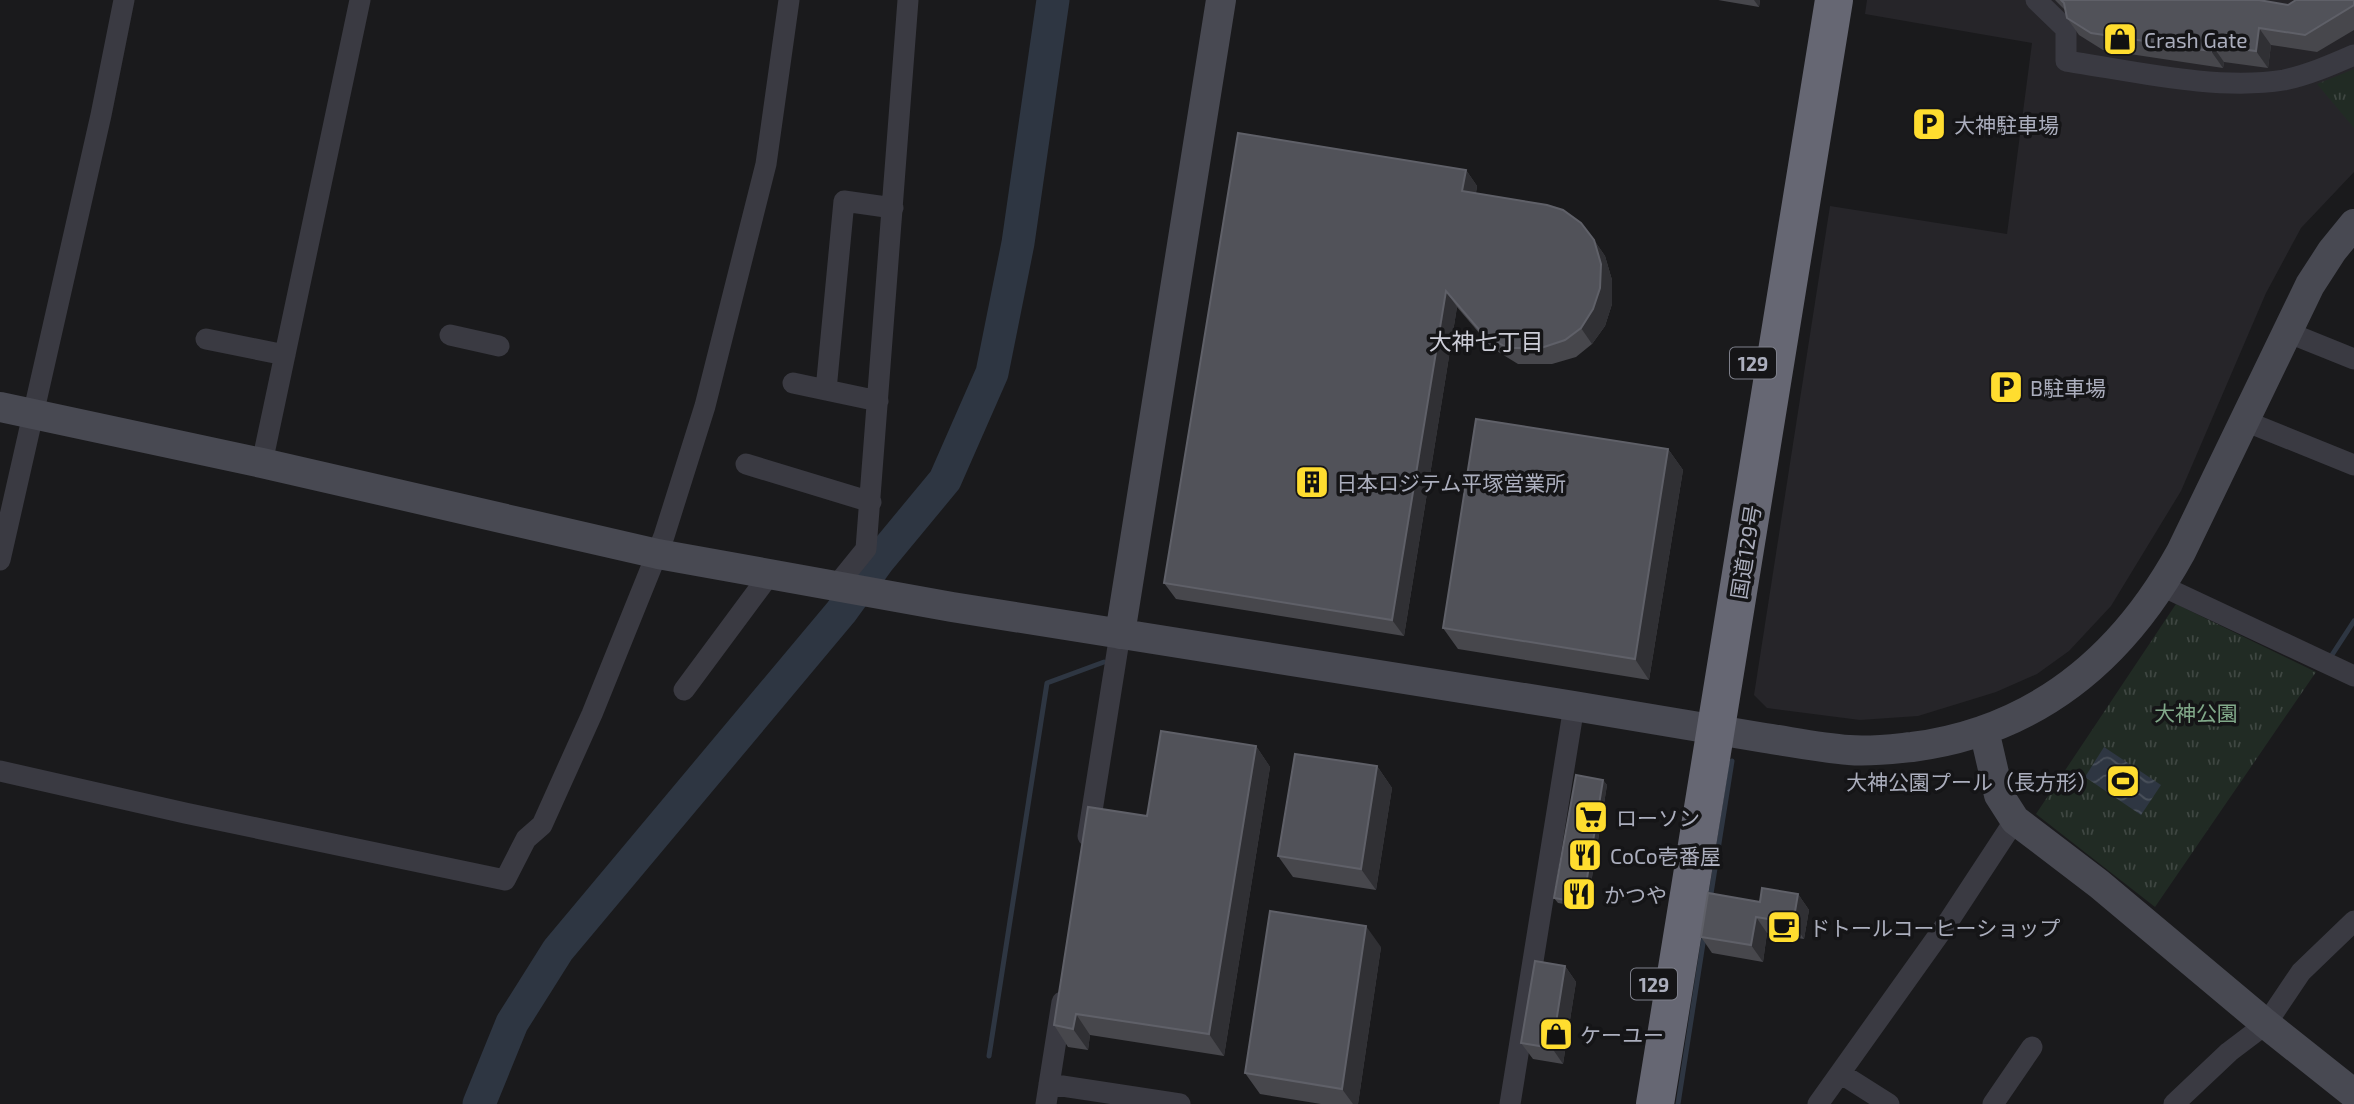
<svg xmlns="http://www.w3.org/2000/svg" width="2354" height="1104" font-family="'Exo 2','Noto Sans JP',sans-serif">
<defs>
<pattern id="park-tufts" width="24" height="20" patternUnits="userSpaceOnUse" patternTransform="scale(1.75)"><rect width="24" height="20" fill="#212b24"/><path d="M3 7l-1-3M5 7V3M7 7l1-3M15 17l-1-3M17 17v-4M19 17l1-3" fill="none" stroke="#3f4742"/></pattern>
<pattern id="water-waves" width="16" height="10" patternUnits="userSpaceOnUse" patternTransform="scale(1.75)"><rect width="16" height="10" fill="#2e3642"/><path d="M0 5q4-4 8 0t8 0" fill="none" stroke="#4a515b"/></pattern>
</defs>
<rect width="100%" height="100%" fill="#1a1a1c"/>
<path fill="#262529" d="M1867 0H2354V172L2301 228 2266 293 2181 491 2111 606 2069 651 2037 674 1996 692 1918 716 1860 720 1767 708 1754 695 1830 206 2007 234 2032 43 1865 14Z"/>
<path fill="url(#park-tufts)" d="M2354 69V128L2317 84Z
M2176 604 2316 672 2155 907 2036 814Z"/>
<path fill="url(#water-waves)" d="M2104 747 2161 785 2141 815 2085 777Z"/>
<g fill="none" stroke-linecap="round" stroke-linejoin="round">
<path stroke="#2e3642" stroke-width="5" d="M2330 658 2354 621
M1710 900 1732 761
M989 1056 1047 683 1104 662
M1678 1104 1704 937"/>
<path stroke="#2e3642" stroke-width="33" d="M479 1104 512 1023 558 950 841 612 878 561 945 480 992 373 1018 243 1053 0"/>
<path stroke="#3a3a42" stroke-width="21" d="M2036 0 2066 29V61C2133 71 2217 91 2284 80 2308 75 2331 65 2354 55
M2287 332 2354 359
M450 335 499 346
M206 339 285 355
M793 383 878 401
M826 390 844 201 893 208
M2245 421 2354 465
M262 463 360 0
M746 464 871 502
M0 560 101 115 124 0
M836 586 866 549 908 0
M2162 586 2354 676
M684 690 770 574
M0 771 185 813 505 880 526 839 542 825 592 714 664 536 705 406 766 164 789 0
M1088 836 1120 634
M1840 1073 1889 1104
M1049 1084 1180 1104
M1046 1104 1062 1002
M1510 1104 1574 706
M1818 1104 1950 919 2015 820
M1993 1104 2032 1047
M2174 1104 2229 1052 2266 1024 2301 972 2354 921"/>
<path stroke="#484952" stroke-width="30" d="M0 407 262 463 658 554 952 607 1574 706 1765 738C1792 742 1821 748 1849 750 1870 752 1892 749 1912 747 2036 731 2122 659 2181 552L2310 285 2332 251 2354 224
M1120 634 1221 0
M1984 730 1999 795 2015 820 2099 884 2266 1024 2354 1094"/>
<path stroke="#666773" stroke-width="38" d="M1655 1104 1834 0"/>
</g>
<path fill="#47474c" d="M1718 0H1760L1759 7Z
M2055 0H2259L2288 5 2354 0V30L2317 52 2271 45 2268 68 2224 62 2223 68 2103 50 2079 35 2067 18 2065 10Z
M1466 170 1477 186 1476 193 1594 240 1605 256 1612 280V304L1605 326 1592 344 1576 357 1552 364H1518L1492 348 1457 307 1404 636 1176 599 1164 583Z
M1668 449 1683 470 1649 680 1458 649 1443 628Z
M1256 746 1270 767 1224 1056 1090 1035 1088 1050 1068 1047 1054 1025 1147 816Z
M1377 766 1392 788 1376 890 1293 877 1278 856Z
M1603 780 1607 785 1587 908 1558 903 1554 898Z
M1798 894 1809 910 1804 939 1767 933 1763 962 1712 953 1701 937 1760 902Z
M1381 947 1358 1104H1321L1260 1094 1245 1073Z
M1565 966 1576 982 1563 1064 1533 1059 1521 1043Z"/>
<path fill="#303034" d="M1754 0H1760L1759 7Z
M2259 28 2271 45 2268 68 2256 51Z
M2212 45 2224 62 2223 68 2211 51Z
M1466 170 1477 186 1473 207 1462 191Z
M1594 240 1605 256 1612 280V304L1605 326 1592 344 1581 328Z
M1446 291 1457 307 1404 636 1392 620Z
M1668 449 1683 470 1649 680 1635 659Z
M1256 746 1270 767 1224 1056 1209 1034Z
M1377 766 1392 788 1376 890 1361 869Z
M1603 780 1607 785 1587 908 1583 903Z
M1798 894 1809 910 1804 939 1793 923Z
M1756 917 1767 933 1763 962 1751 945Z
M1366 926 1381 947 1358 1104H1353L1342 1089Z
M1565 966 1576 982 1563 1064 1552 1048Z
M1076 1014 1090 1035 1088 1050 1073 1029Z"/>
<path fill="#515259" stroke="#5f6068" stroke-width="2" d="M2061 0H2259L2288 5 2296 0H2354V5L2305 35 2259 28 2256 51 2212 45 2211 51 2091 33 2067 18 2064 3Z
M1238 133 1466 170 1462 191 1547 205 1563 210 1581 223 1594 240 1601 264 1600 288 1593 309 1581 328 1565 340 1541 348H1507L1481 332 1446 291 1392 620 1164 583Z
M1476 419 1668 449 1635 659 1443 628Z
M1161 731 1256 746 1209 1034 1076 1014 1073 1029 1054 1025 1088 807 1147 816Z
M1295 754 1377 766 1361 869 1278 856Z
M1576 775 1603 780 1583 903 1554 898Z
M1762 888 1798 894 1793 923 1756 917 1751 945 1701 937 1708 893 1760 902Z
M1270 911 1366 926 1342 1089 1245 1073Z
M1535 961 1565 966 1552 1048 1521 1043Z"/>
<defs>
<g id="shop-square" transform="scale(1.75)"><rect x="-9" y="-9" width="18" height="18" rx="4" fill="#ffdd2f" stroke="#151517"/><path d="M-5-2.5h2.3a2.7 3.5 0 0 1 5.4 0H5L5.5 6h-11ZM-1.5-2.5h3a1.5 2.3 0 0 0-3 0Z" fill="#111"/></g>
<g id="parking-square" transform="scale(1.75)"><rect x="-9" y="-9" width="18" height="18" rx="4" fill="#ffdd2f" stroke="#151517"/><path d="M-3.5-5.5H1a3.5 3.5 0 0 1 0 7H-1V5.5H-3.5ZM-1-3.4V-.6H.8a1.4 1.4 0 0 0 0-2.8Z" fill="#111"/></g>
<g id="building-square" transform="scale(1.75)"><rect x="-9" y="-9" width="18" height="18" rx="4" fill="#ffdd2f" stroke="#151517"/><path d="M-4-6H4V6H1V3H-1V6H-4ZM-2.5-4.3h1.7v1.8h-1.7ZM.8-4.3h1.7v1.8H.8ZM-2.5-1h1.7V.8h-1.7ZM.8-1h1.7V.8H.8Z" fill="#111"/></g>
<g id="stadium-square" transform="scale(1.75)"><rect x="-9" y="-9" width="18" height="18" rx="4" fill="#ffdd2f" stroke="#151517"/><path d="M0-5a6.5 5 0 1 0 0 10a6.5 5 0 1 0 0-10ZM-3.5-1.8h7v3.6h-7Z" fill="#111"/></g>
<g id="supermarket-square" transform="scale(1.75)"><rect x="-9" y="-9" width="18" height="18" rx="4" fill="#ffdd2f" stroke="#151517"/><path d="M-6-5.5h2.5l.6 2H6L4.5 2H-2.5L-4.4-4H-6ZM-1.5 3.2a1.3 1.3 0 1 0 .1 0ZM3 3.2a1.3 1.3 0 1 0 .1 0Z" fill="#111"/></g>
<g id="restaurant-square" transform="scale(1.75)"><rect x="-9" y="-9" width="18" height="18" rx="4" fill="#ffdd2f" stroke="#151517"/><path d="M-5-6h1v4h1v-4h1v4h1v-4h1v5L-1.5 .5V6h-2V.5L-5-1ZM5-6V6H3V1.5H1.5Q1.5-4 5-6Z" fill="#111"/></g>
<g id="cafe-square" transform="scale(1.75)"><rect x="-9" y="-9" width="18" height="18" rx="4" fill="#ffdd2f" stroke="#151517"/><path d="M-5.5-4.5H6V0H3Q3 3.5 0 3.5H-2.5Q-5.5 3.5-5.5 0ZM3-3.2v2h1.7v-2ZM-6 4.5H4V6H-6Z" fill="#111"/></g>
</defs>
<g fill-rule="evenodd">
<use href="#shop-square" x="2120" y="39"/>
<use href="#parking-square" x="1929" y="124"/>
<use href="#parking-square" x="2006" y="387"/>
<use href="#building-square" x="1312" y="482"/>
<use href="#stadium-square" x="2123" y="781"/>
<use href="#supermarket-square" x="1591" y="817"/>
<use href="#restaurant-square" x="1585" y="855"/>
<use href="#restaurant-square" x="1579" y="894"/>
<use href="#cafe-square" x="1784" y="927"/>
<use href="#shop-square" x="1556" y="1034"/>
</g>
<g text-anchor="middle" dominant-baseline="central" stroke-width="7" stroke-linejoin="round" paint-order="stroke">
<g fill="#151517" stroke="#7e808b" stroke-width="2">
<rect x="1730" y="347.5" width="46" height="31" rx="5"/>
<rect x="1631" y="968.5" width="46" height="31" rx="5"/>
</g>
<g font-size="19" font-weight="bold" fill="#abaebd">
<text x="1753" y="363">129</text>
<text x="1654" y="984">129</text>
</g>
<g font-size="21" fill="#abaebd" stroke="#151517" text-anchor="start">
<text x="2144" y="39">Crash Gate</text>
<text x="1954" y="124">大神駐車場</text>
<text x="2030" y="387">B駐車場</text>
<text x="1336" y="482">日本ロジテム平塚営業所</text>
<text x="2098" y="781" text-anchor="end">大神公園プール（長方形）</text>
<text x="1616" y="817">ローソン</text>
<text x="1610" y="855">CoCo壱番屋</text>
<text x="1604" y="894">かつや</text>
<text x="1809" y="927">ドトールコーヒーショップ</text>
<text x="1580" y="1034">ケーユー</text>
</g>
<g font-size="21" fill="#abaebd" stroke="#151517">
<text transform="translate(1745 552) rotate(-81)">国道129号</text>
</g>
<g font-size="21" fill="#81a98a" stroke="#151517">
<text x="2196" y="712">大神公園</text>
</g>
<g font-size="23" fill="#cdced8" stroke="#151517">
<text x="1486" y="341">大神七丁目</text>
</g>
</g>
</svg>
